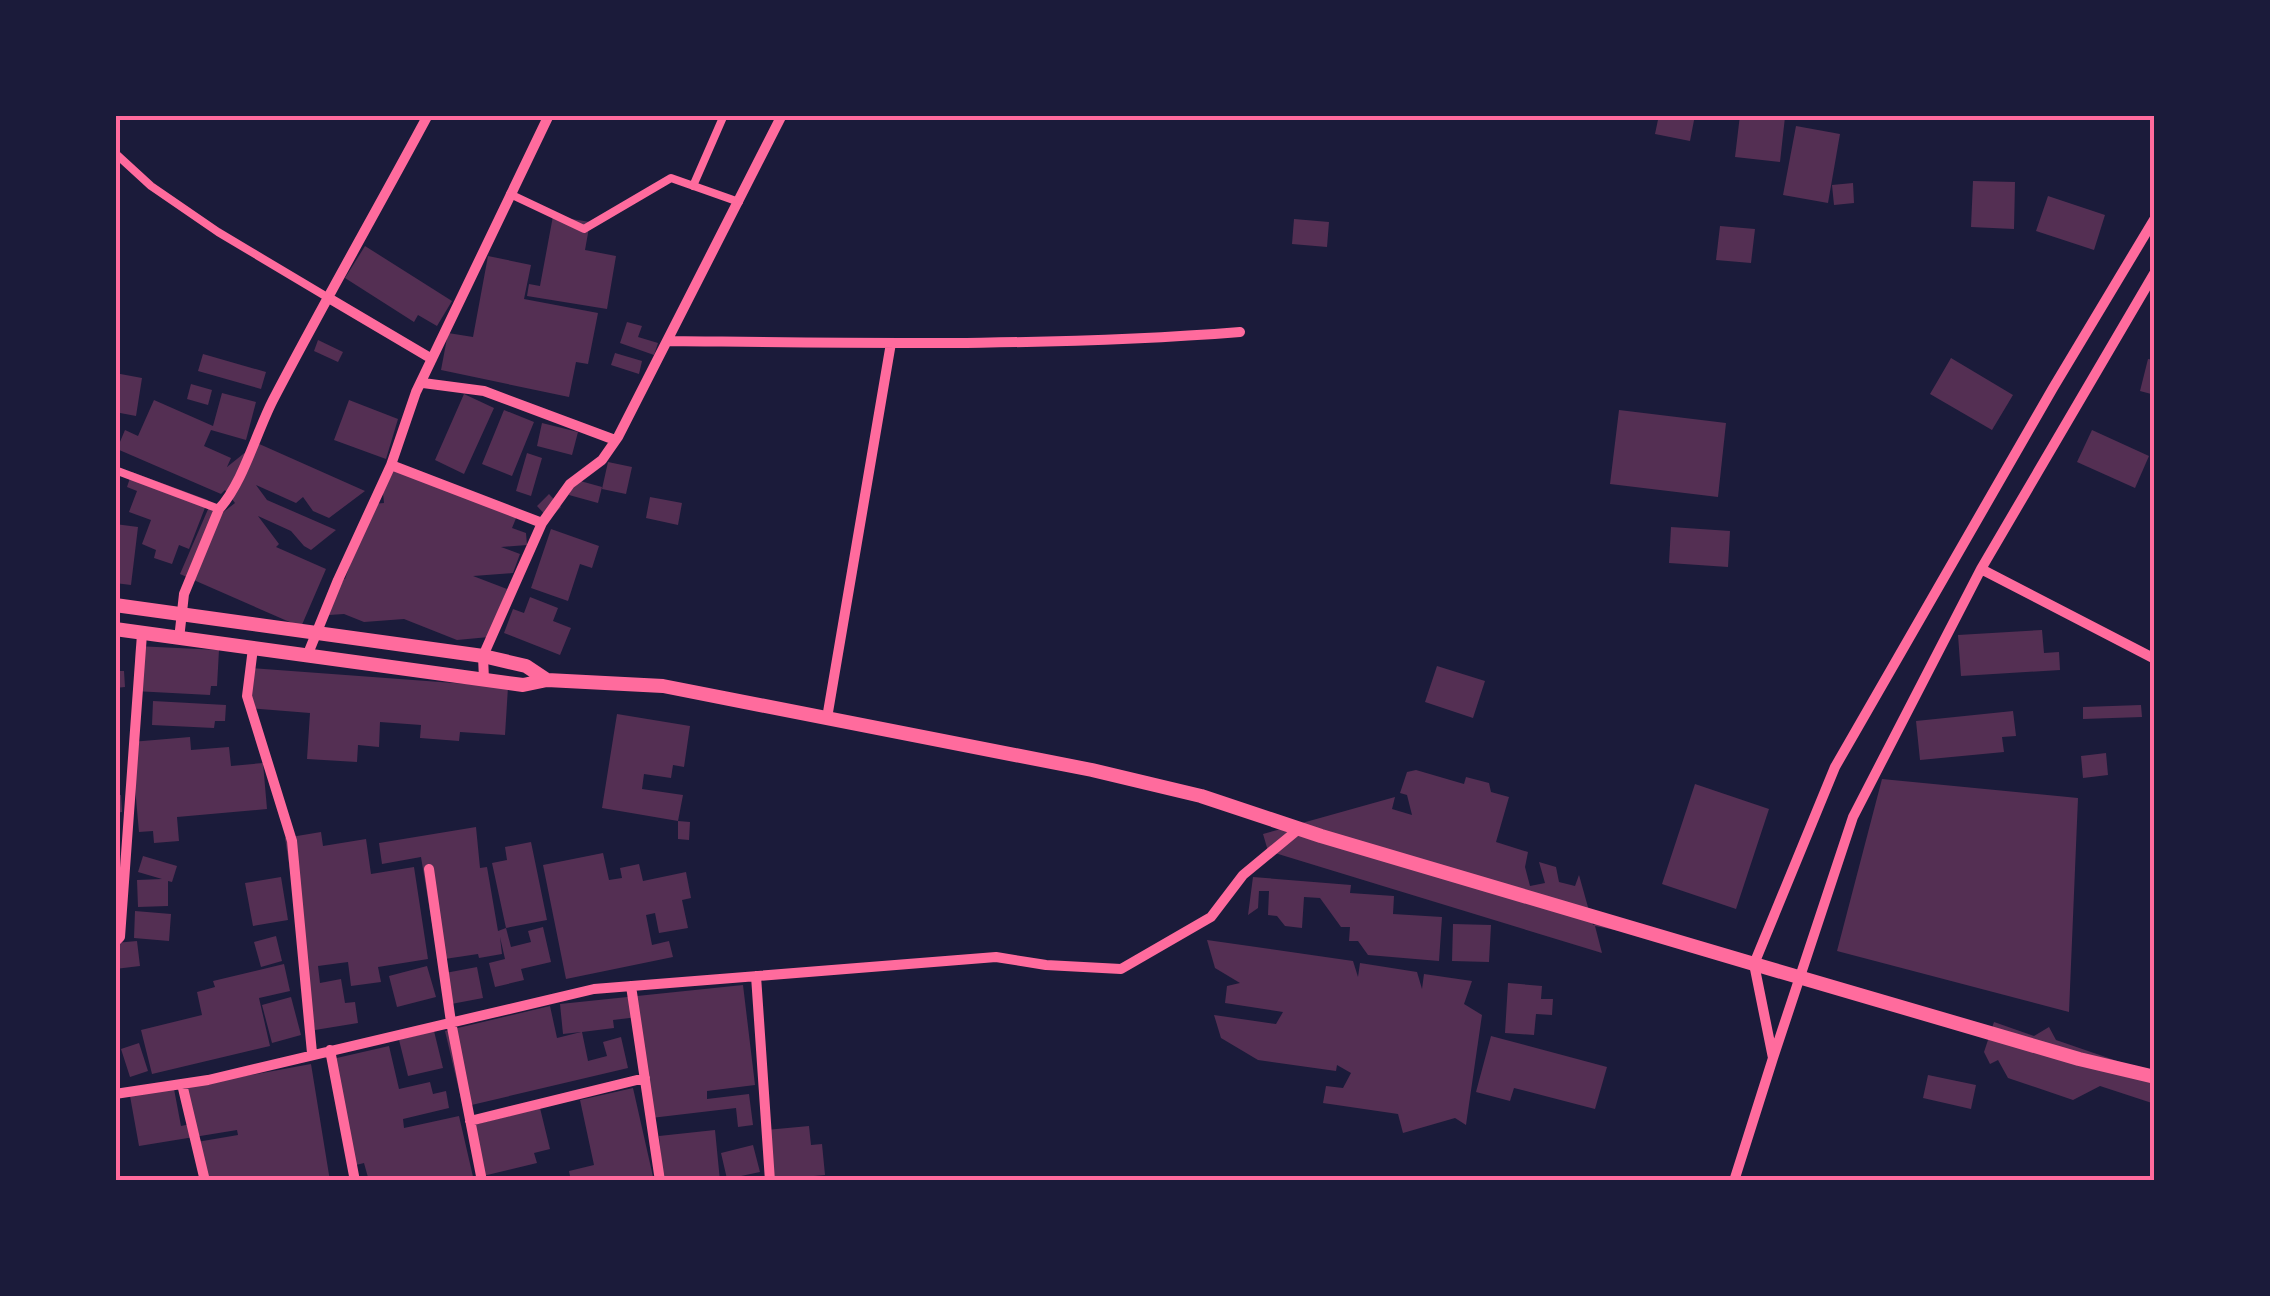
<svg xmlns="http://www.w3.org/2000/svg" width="2270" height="1296" font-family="'Zilla Slab',serif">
<rect width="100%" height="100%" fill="#1b1b3a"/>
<path fill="#542f53" d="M1659 115H1695L1690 141 1655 134Z
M1740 115 1785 117 1780 162 1735 157Z
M1796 126 1840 134 1828 203 1783 195Z
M1973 181 2015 182 2014 229 1971 227Z
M1853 183 1854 203 1834 205 1832 185Z
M2048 196 2105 215 2094 250 2036 231Z
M553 216 590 222 585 250 616 256 607 309 527 296 529 284 540 286Z
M1294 219 1329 222 1327 247 1292 244Z
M1720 226 1755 229 1751 263 1716 260Z
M365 246 452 301 437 326 418 315 414 322 345 278Z
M488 256 531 265 524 299 598 313 588 364 576 362 569 397 441 370 448 333 473 337Z
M627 322 642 326 638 337 658 343 654 355 620 343Z
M318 340 343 352 338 362 314 351Z
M615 353 642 361 639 374 611 365Z
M203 354 266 372 261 389 198 371Z
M1951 358 2013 395 1992 430 1930 394Z
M2148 359 2155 360V395L2140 391Z
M115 373 142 378 136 416 115 412Z
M191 384 212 390 208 405 187 399Z
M222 393 256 402 246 440 211 430 204 446 231 458 227 467 257 443 365 491 329 518 313 511 303 497 296 503 256 485 267 500 336 530 311 550 304 546 291 531 258 516 279 544 276 547 326 569 301 627 180 574 209 507 217 517 235 503 225 490 221 494 117 449 125 430 138 436 154 400 213 426Z
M464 394 494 408 464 474 435 460Z
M349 400 398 419 386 459 334 440Z
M504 410 534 422 512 476 482 464Z
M1619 410 1726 423 1718 497 1610 484Z
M542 423 578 432 572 455 537 446Z
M2092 430 2149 456 2135 488 2077 462Z
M527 453 542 458 531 496 516 491Z
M608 462 632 467 626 494 602 489Z
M388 469 519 511 512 528 526 533 527 545 501 547 520 554 513 573 473 576 507 589 489 637 457 640 404 619 364 622 344 614 329 615 328 605 338 580 345 579 372 504 384 503 382 483Z
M132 472 208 500 189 549 179 545 172 564 154 558 156 550 142 544 151 520 129 512 137 491 127 487Z
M573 479 602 487 598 503 569 495Z
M549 494 561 507 549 519 537 506Z
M650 497 682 503 678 525 646 518Z
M115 524 138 527 131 585 115 583Z
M1671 527 1730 531 1728 567 1669 563Z
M551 529 599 546 592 568 580 564 568 601 531 588Z
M530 597 558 608 553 621 571 628 560 655 504 633 513 609 524 613Z
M2042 630 2044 653 2059 652 2060 670 1961 676 1958 635Z
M136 646 219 650 217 686H211L210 695 134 691Z
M1437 666 1485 681 1473 718 1425 702Z
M250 668 508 687 505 735 460 732 459 741 420 738 421 725 380 722 379 747 358 745 357 762 307 759 310 713 247 708Z
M115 671H124L125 687 115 688Z
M153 701 226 705 225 721H215L214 728 152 725Z
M2141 705 2142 717 2083 719V707Z
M2013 711 2016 736 2002 737 2004 752 1920 760 1916 721Z
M617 714 690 726 684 767 673 765 671 778 644 774 642 789 683 795 678 821 602 808Z
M190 737 191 750 229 747 231 766 263 763 267 809 177 817 179 841 154 843 153 831 139 832 131 742Z
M2106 753 2108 775 2083 778 2081 756Z
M1416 770 1464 784 1466 777 1489 783 1491 792 1509 797 1496 842 1528 852 1525 867 1530 886 1545 883 1539 862 1556 867 1559 882 1575 886 1579 875 1593 925 1616 918 1620 931 1595 926 1602 953 1268 851 1263 834 1395 797 1392 809 1412 815 1407 795 1400 793 1407 772Z
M1882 779 2078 798 2069 1012 1837 951Z
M1695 784 1769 809 1736 909 1662 884Z
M115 795H121L122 812 115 813Z
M678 821 690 822 689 840 678 839Z
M476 827 480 868 487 867 498 931 506 928 511 947 531 942 528 931 543 927 551 962 521 969 524 980 495 987 489 963 505 959 500 937 502 954 479 958 478 954 438 960 421 857 382 864 379 843Z
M321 832 323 846 366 839 371 874 414 867 428 959 378 967 381 982 351 986 348 962 318 966 320 983 341 979 345 1003 355 1002 358 1023 315 1030 285 838Z
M531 842 547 920 506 928 492 863 507 860 505 847Z
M115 845H120L121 886H119L121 931 115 932Z
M603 853 609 880 622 878 620 868 639 864 643 881 686 872 691 898 682 900 688 928 659 933 655 913 646 915 652 945 669 941 673 957 566 979 543 865Z
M143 856 177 866 172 882 168 881V906L138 907 137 880 162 879 138 872Z
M281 877 288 920 253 926 245 883Z
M1253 877 1351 885 1350 893 1394 896 1393 914 1442 917 1439 961 1368 955 1358 941H1349L1350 927H1341L1320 898 1304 897 1302 928 1285 926 1277 916 1268 915 1269 891H1259L1258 908 1248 915Z
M135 911 171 914 169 941 134 938Z
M1453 924 1491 925 1489 962 1452 961Z
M276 936 282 961 261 967 254 942Z
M1207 940 1353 961 1358 977 1360 963 1417 972 1422 989 1424 974 1472 981 1464 1004 1482 1015 1466 1125 1455 1118 1403 1133 1398 1114 1323 1103 1326 1086 1343 1088 1351 1073 1337 1065 1336 1071 1258 1060 1221 1038 1214 1015 1276 1024 1283 1012 1225 1003 1227 986 1240 983 1215 968Z
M137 941 140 966 115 969V943Z
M284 964 290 991 259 998 270 1046 152 1074 141 1030 202 1015 197 992 215 987 213 981Z
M427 966 436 997 397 1007 389 976Z
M477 967 483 998 446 1005 440 974Z
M1508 983 1542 986 1541 999H1553L1552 1015 1536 1014 1534 1035 1505 1033Z
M743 985 755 1085 707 1091V1099L749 1094 753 1125 738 1127 736 1108 651 1118 638 1017 613 1020 614 1028 582 1032 588 1061 607 1056 603 1042 621 1037 628 1068 463 1107 445 1031 550 1006 557 1038 581 1032 563 1034 560 1004Z
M291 997 301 1035 272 1043 262 1005Z
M1994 1022 2034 1036 2049 1027 2056 1040 2155 1074V1104L2100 1086 2073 1100 2008 1078 1998 1060 1990 1064 1984 1052Z
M434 1031 443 1068 408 1076 399 1040Z
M1491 1036 1607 1067 1595 1109 1514 1088 1510 1101 1476 1092Z
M139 1043 148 1071 130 1077 121 1049Z
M389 1046 399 1089 430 1082 433 1094 446 1091 449 1108 403 1119 404 1128 459 1116 474 1181H369L364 1163 352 1166 328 1060Z
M311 1064 330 1181H204L197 1142 238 1135 237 1130 139 1146 130 1096 174 1089 181 1126 191 1124 185 1087Z
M1928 1075 1976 1085 1971 1109 1923 1098Z
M633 1088 654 1181H571L569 1171 594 1165 580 1100Z
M540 1108 550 1149 534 1153 537 1163 483 1176 470 1126Z
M809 1126 811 1145 822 1144 825 1175 771 1180 766 1130Z
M715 1130 720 1181H663L659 1136Z
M753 1145 760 1172 727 1179 721 1153Z"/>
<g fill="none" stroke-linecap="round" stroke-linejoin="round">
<path stroke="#ff6b9d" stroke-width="8" d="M115 153 151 186 218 232 327 297
M693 186 724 115
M510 194 584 229 671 178 739 202
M115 470 219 509"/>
<path stroke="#ff6b9d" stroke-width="10" d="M2155 218 2053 388 1835 767 1754 964 1773 1058 1853 817 1981 569 2155 272
M327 297 432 359
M668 341C858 343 1050 347 1240 332
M423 383 484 391 615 440
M391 465 542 523
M1981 569 2155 659
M179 639 184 594 219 509C243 483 256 433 273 400 323 304 377 210 428 115
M253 648 247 696 292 841 312 1053
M307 656 338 580 391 465 416 392 549 115
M484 680 483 656 542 523 570 484 602 460 618 437 782 115
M827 718 891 343
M429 869 451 1022 482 1181
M115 942 120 937 142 634
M756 976 770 1181
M631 986 660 1181
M330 1050 355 1181
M182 1084 205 1181
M115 1094 208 1080 594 989 996 957 1046 965 1121 969 1211 917 1243 875 1300 828
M470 1121 645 1078
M1734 1181 1773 1058"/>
<path stroke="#ff6b9d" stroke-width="14" d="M115 605 483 656 526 666 547 680
M115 629 523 685 547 680 663 686 1092 770 1201 796 1321 836 1754 964 2079 1059 2155 1077"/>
</g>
<rect width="2270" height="1296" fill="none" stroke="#1b1b3a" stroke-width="235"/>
<rect x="118" y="118" width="2034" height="1060" fill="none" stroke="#ff6b9d" stroke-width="4"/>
</svg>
